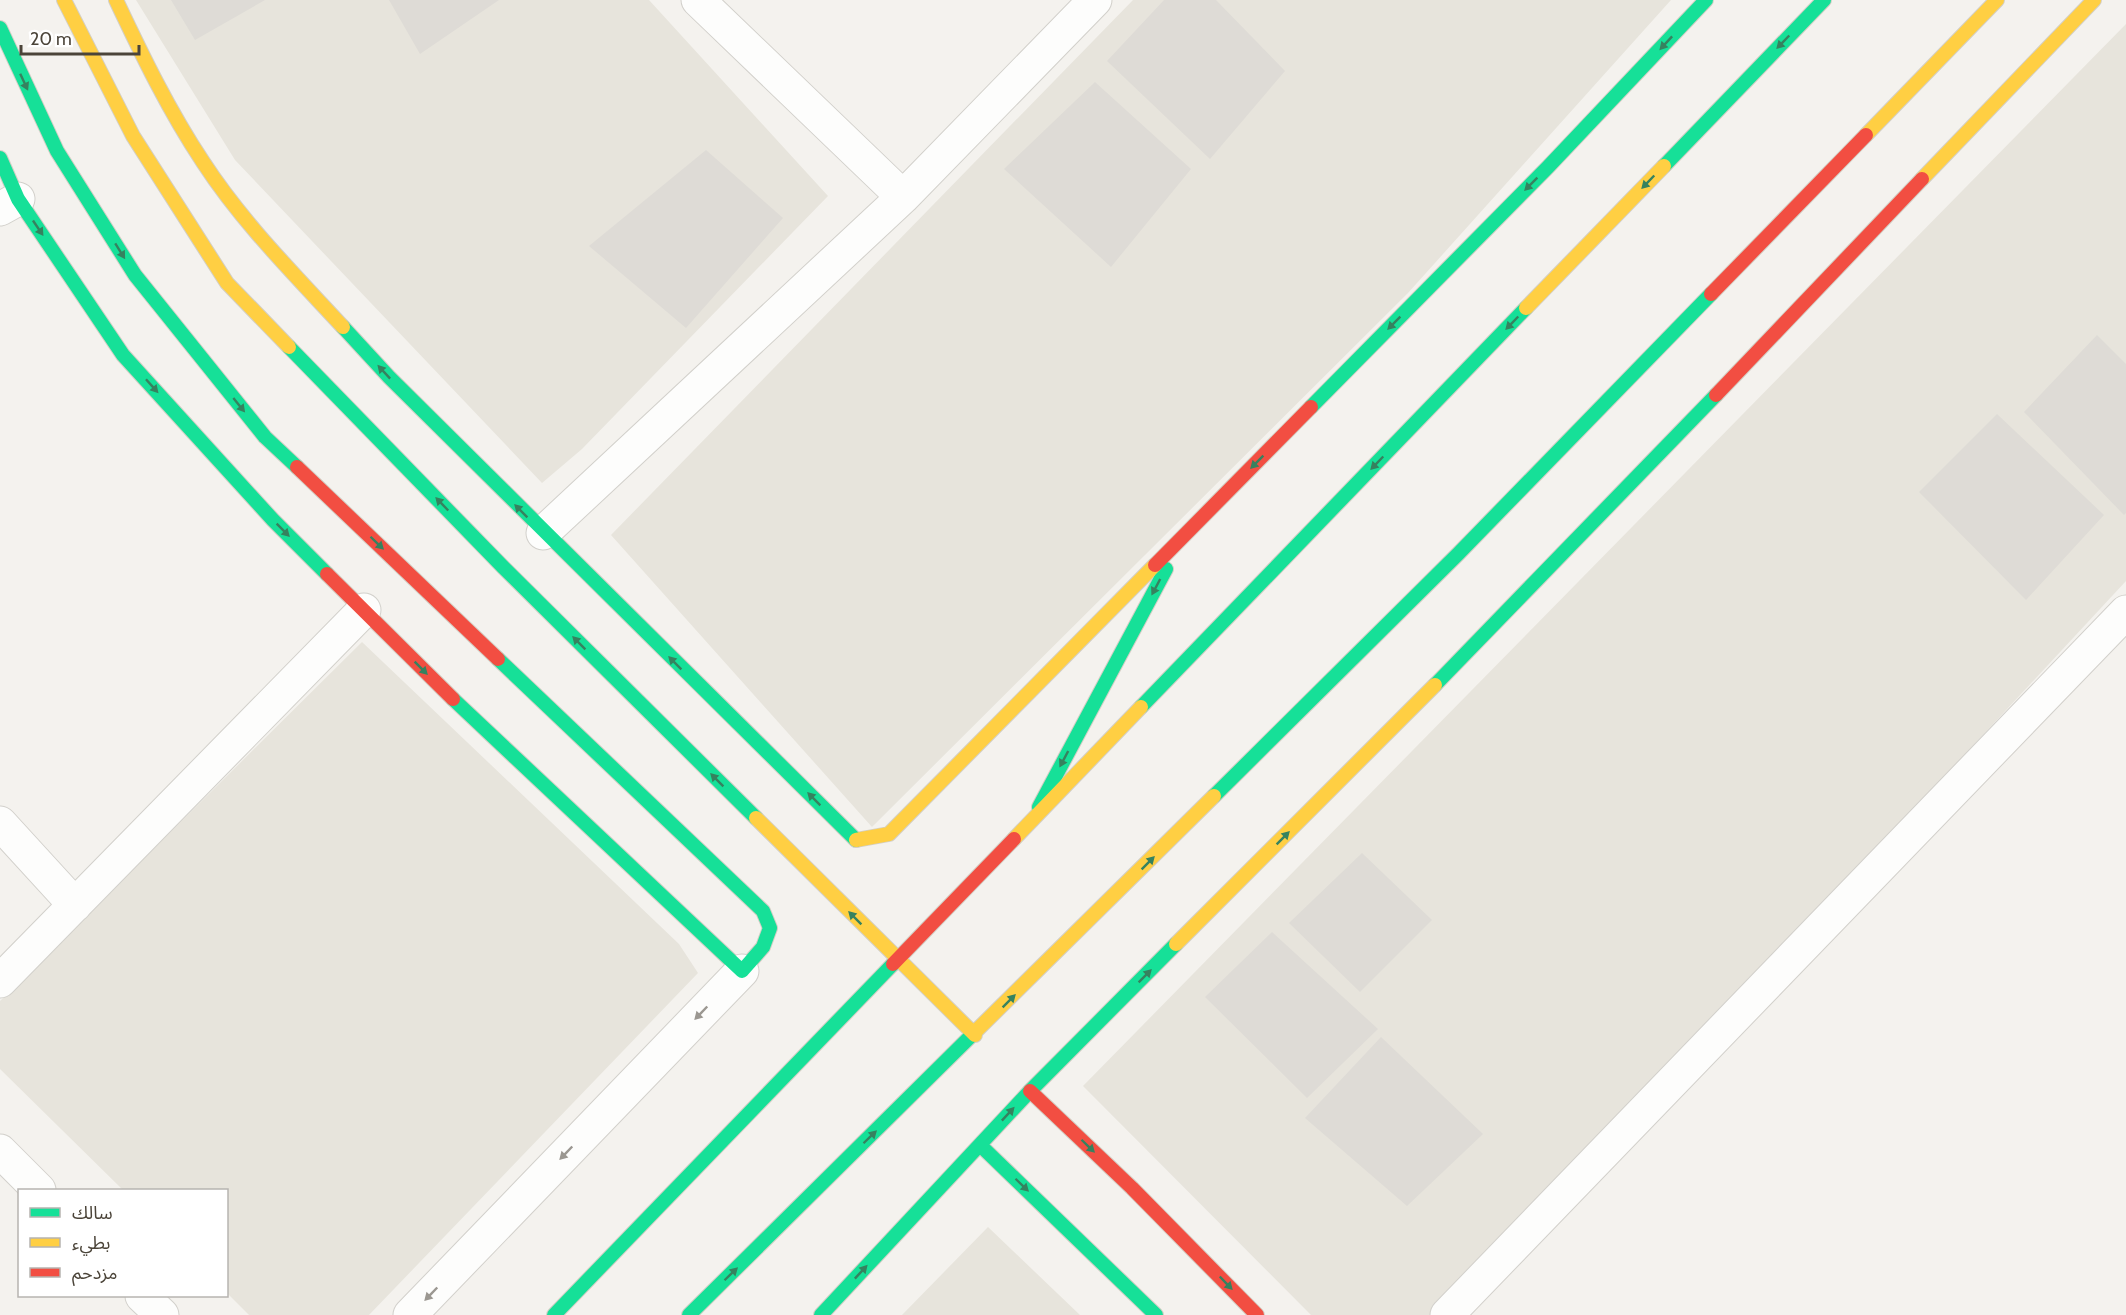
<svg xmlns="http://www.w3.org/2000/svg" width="2126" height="1315" font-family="Cabin,'Noto Sans Arabic',sans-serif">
<rect width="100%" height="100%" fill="#f4f2ee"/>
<path fill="#e7e4dc" d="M136 0H649L828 196 582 449 542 483 235 160Z
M1133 0H1671L1408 293 872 827 611 535Z
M2126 24V581L1444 1315H1311L1083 1086Z
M362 642 679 944 698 973 369 1315H249L227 1293 226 1190H123L0 1069V1001Z
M988 1227 1080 1315H902Z"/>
<path fill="#dedbd6" d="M171 0H265L195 40Z
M389 0H499L420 54Z
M1164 0H1216L1285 71 1210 159 1107 61Z
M1095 82 1191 169 1111 267 1004 169Z
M706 150 783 218 686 328 589 246Z
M2097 335 2126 364V513L2124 515 2024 412Z
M1997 414 2104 515 2026 600 1919 492Z
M1362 853 1432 920 1360 992 1289 923Z
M1272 932 1378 1029 1307 1098 1205 997Z
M1381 1037 1483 1134 1407 1206 1305 1118Z"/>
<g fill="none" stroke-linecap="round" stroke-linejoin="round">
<g stroke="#d2d0cb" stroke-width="35">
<path id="street" d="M698 0 903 197
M0 209 18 199
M543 533 903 197 1095 0
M0 823 75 905
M0 981 364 610
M0 1151 39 1190
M142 1296 162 1315
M410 1315 742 971
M1447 1315 2126 612"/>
</g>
<g stroke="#d3cfc5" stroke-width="16">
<path id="fast" d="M0 28 57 151 135 275 265 437 297 467
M0 158 18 199 123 355 273 520 327 574
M1664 166 1824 0
M343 327 389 377 856 840
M289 347 503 567 756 818
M1311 407 1548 167 1706 0
M1435 685 1716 395
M453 699 742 971 763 947 770 928 763 911 498 659
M1141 707 1526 308
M1214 796 1458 554 1711 294
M1039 807 1166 569
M980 1145 1156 1315
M554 1315 893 964
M689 1315 976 1031
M821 1315 1030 1091 1176 944"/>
</g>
<g stroke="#d3cfc5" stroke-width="16">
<path id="slow" d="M64 0 133 136 227 283 289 347
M116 0C142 55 169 111 203 162 242 222 294 274 343 327
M1866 135 1997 0
M1922 179 2094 0
M1526 308 1664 166
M756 818 975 1035
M1014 839 1141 707
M856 840 889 834 1155 565
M1176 944 1435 685
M976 1031 1214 796"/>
</g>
<g stroke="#d3cfc5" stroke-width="16">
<path id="jam" d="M1711 294 1866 135
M1716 395 1922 179
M297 467 498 659
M1155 565 1311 407
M327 574 453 699
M893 964 1014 839
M1030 1091 1132 1188 1257 1315"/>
</g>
<use href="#street" stroke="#fdfdfc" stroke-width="33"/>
<use href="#fast" stroke="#16e098" stroke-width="14"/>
<use href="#slow" stroke="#ffcf43" stroke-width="14"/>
<use href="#jam" stroke="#f24e42" stroke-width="14"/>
</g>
<defs><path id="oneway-solid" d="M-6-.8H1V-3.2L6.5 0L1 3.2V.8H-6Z" transform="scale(1.5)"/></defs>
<g fill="#36825f">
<use href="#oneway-solid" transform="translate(1783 42) rotate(134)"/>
<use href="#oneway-solid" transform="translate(1666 43) rotate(133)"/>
<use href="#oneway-solid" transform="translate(24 82) rotate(65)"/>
<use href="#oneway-solid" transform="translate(1648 182) rotate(134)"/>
<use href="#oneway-solid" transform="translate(1531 184) rotate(135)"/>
<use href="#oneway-solid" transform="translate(38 228) rotate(56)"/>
<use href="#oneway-solid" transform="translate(120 251) rotate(58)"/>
<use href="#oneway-solid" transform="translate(1394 323) rotate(135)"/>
<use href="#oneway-solid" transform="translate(1512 323) rotate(134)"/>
<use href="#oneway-solid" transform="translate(384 372) rotate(-133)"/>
<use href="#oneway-solid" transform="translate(152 386) rotate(48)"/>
<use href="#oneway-solid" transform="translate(239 405) rotate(51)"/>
<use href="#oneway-solid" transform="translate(1257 462) rotate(135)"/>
<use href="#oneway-solid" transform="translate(1377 463) rotate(134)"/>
<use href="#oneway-solid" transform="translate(442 504) rotate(-134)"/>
<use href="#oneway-solid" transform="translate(521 511) rotate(-135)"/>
<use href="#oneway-solid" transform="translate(283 530) rotate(45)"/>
<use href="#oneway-solid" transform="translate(377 543) rotate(44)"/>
<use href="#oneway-solid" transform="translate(1156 587) rotate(118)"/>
<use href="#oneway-solid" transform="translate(579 643) rotate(-135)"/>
<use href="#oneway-solid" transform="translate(675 663) rotate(-135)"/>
<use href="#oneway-solid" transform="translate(421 668) rotate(45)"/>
<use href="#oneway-solid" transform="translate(1064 759) rotate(118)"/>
<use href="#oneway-solid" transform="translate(717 780) rotate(-135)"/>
<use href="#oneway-solid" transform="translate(814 799) rotate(-135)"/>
<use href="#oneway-solid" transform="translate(1283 838) rotate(-45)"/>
<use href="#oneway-solid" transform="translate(1148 863) rotate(-45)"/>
<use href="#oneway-solid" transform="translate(855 918) rotate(-135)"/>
<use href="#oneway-solid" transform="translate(1145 976) rotate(-45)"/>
<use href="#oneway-solid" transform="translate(1009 1001) rotate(-45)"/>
<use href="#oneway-solid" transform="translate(1008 1114) rotate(-47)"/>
<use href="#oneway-solid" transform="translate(870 1137) rotate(-44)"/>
<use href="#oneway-solid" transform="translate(1088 1146) rotate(44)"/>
<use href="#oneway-solid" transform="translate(1022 1185) rotate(44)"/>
<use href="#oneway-solid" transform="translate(861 1272) rotate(-47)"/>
<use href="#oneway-solid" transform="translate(731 1274) rotate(-44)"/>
<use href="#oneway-solid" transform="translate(1226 1283) rotate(46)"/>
</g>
<g fill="#9b9791">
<use href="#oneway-solid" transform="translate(701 1013) rotate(134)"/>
<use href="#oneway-solid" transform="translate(566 1153) rotate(134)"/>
<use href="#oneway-solid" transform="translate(431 1294) rotate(134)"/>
</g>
<rect x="18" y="1189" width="210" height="108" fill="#ffffff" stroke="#b7b4b0" stroke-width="1.5"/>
<rect x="30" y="1208" width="30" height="9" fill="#16e098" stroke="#b7b4b0" stroke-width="1.5"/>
<text x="72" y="1219" font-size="18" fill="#4b4439">سالك</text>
<rect x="30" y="1238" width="30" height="9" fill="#ffcf43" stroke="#b7b4b0" stroke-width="1.5"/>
<text x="72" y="1249" font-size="18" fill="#4b4439">بطيء</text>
<rect x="30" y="1268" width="30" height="9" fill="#f24e42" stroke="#b7b4b0" stroke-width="1.5"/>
<text x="72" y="1279" font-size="18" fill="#4b4439">مزدحم</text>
<path d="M21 45v9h118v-9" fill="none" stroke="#4b4439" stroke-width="3"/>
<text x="30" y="45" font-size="18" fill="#4b4439" stroke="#ffffff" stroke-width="4.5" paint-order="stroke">20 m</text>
</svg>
